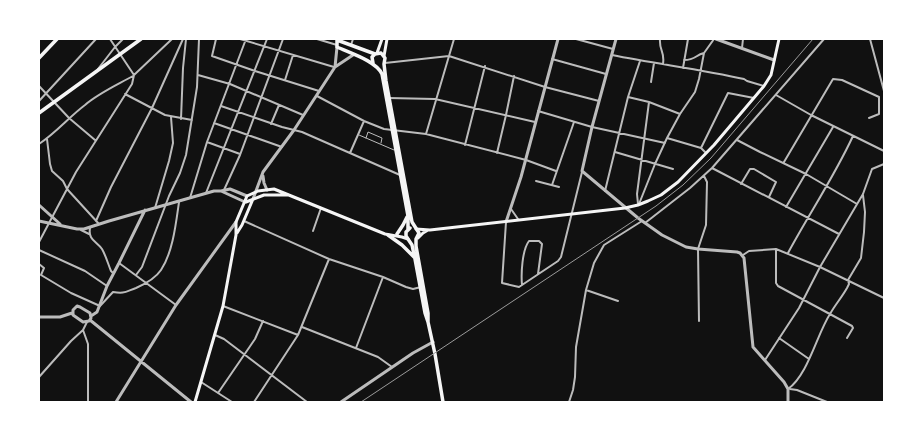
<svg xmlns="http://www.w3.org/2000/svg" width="923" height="441" font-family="Ubuntu,sans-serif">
<rect width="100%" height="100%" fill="#111"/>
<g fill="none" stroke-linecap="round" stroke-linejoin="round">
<path stroke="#bcbcbc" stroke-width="1" d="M359 135 394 150
M366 138 368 132 382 138 381 143"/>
<path stroke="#bcbcbc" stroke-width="2" d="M110 39 134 75
M216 39 212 56 255 71 319 91
M240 39 334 67
M317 39 337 45
M576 39 613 49
M660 39C659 51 665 51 663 64
M870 39 884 91
M351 45 353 39
M742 48 743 39
M612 55C656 64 700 69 744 79L747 81 764 86
M552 59 606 74
M684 60C696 60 695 55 704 53
M385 63 449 56 545 87 599 101
M683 68 688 39
M98 69 115 47 123 39
M198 75 230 84 303 115
M285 80 293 55
M651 82 654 63
M39 86 69 118 95 140
M125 94 165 115 192 120
M776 95 811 115 884 151
M317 96 364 121 384 129 426 134 526 160 556 171
M628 97 649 102 680 114
M389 98 435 99 535 122
M39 101 96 39
M221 106 282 127 302 132 400 175
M538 111 592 127 665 143
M181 119 183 68 186 39
M214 123 282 147
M271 124 279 105
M426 134 454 39
M667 138 701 148 706 153
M47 139 50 164 52 171 63 181 67 189 99 224
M737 140 760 152 806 174 857 204
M207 142 240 154
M39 144C56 133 69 117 85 105 99 93 117 85 133 76
M465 145 485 66
M701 148 728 93 754 98
M615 152 673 169
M350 153 364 121
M497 153 506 115 514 76
M784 162 833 79 842 80 879 97V114L869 118
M712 168 839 234
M536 181 559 187
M741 184 750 169H754L776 182 769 197
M552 185 574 122
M224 190 240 155 283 39
M605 191 628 97 640 61
M206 193 267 39
M190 198 207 142 246 39
M638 204 637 194 649 102
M639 204 655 164 667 138 680 114 695 92 699 79 704 53 714 39
M786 207 833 127
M155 208 169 161 173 143 171 117
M511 209 518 219
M96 221 111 187 152 108 183 39
M244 221 329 259 383 277 406 287 413 289 421 287
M506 222 502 283 519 287 558 261 561 257 582 172
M645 223 690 188 712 168 824 39
M90 228C88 240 96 241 102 249 106 256 108 264 111 271L113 273
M81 230 89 234
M313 231 321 208
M39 242 76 172 132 84 134 75 172 39
M776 249V283L778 286 852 326 853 328 847 338
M39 250 85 271 107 286
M788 253C809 214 834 177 853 136
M743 255 749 251 776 249 820 267 884 298
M119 263 176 305
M39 264 44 268 41 275 71 293 100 306 113 292C124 294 125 292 136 288 145 284 155 279 161 270 173 252 176 223 179 202
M136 275 142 267 169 196 180 173 186 155 197 87 199 39
M522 285C521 274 522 250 529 241H539L542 244 538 274
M586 290 618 301
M223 306 298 335
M699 321 698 249 706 225 707 182 704 176
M302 327 378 357 392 367
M83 330 88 344V402
M215 335 224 339 307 402
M779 338 809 359
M356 348 383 277
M765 360 799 308 820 267 863 194 872 169 884 164
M39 377 71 341 83 330 87 322
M201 382 232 402
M788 389C808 375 817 334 830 314 835 305 842 297 847 288L849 284 848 280 861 258 864 232 865 212 863 195
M790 389 797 390 827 402
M218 393 255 339 263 321
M254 402 298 335 329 259
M569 402 573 390 575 377 576 347 586 290 594 263 604 245 642 221"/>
<path stroke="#bcbcbc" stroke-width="3" d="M616 39 592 127 582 171 638 218 662 235 686 247 698 249 737 252 740 253 744 258 753 347 784 382 788 389V402
M716 39 774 60
M335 67 337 47
M263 176 264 183 267 190
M221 191 245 202
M253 199 263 172 294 130 335 67 353 55
M39 205 60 224
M39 221 77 229H84L109 221 214 191H221L230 189 247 196
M506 222 521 177 558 39
M77 306 80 307 90 313 91 318 89 321 83 322 73 315V310Z
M91 316 97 312 107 286 119 263 145 210
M39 317H60L72 313
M90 320 191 402
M116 402 176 305 236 222
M341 402 413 353 433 342"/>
<path stroke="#f5f5f5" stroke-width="3" d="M377 53 382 39
M384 56 387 39
M246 202 264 195H287
M416 229 430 230 625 208 638 205 648 201 661 195 678 182 714 145 764 86 771 75 779 39
M237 233 242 225 253 199
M418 238 423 233 428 230
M195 402 223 306 236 235V222L247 196 258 191 274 189 385 234 402 237 408 239"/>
<path stroke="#f5f5f5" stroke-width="3.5" d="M337 39V47C350 53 376 61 382 74L408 216V229
M337 40 375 54 381 53 385 58 384 64 386 81 412 222 419 233 416 239V246L428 313V322
M39 58 57 39
M373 63 372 57 375 54
M39 113 141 39
M410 228 406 232V236L412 245 415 259 425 313 428 322 435 354 443 402
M397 234 403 225 407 217
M388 235 402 245 415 258"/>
<path stroke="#9a9a9a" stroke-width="1" d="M361 402 656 206 683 185 711 158 813 39"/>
</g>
<rect width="923" height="441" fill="none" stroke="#ffffff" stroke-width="80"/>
</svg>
